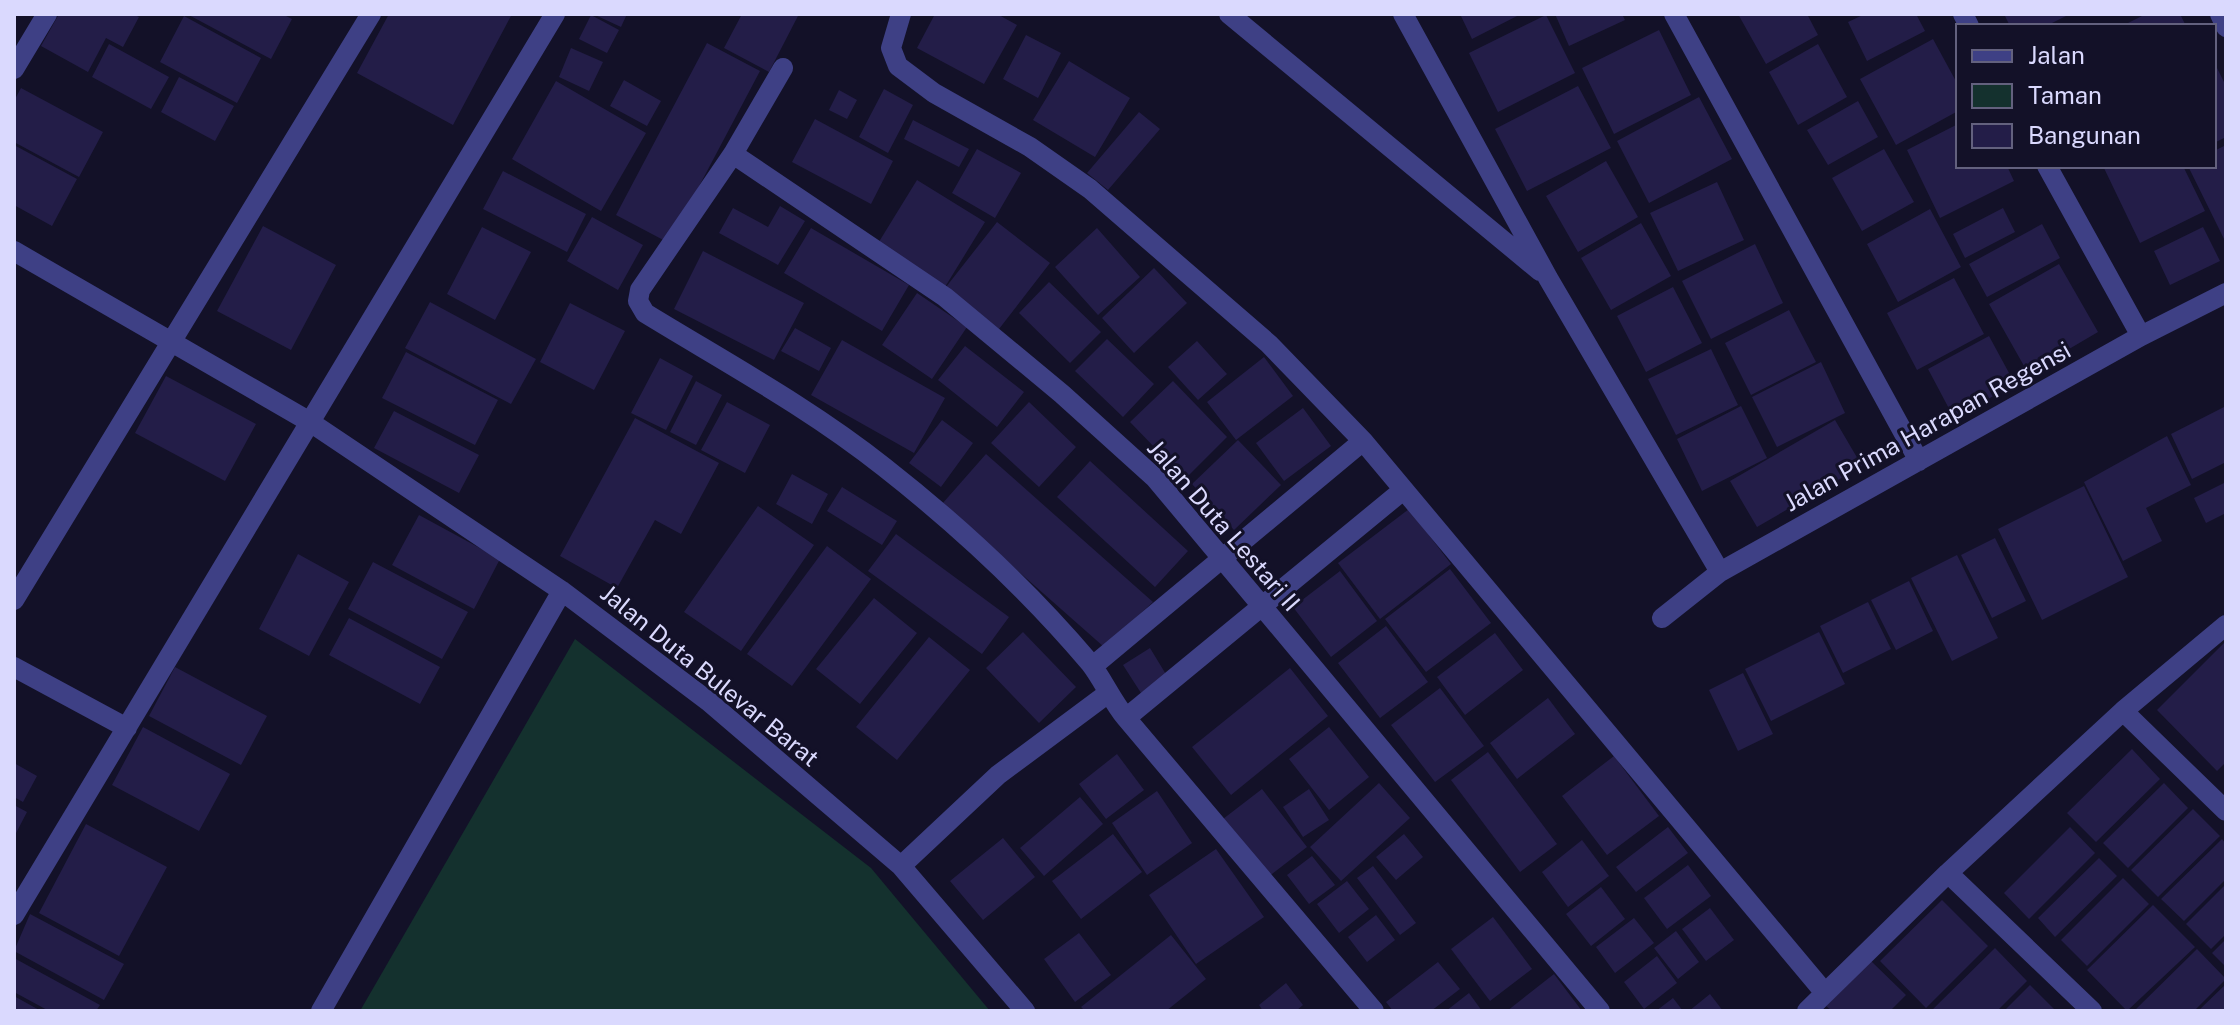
<svg xmlns="http://www.w3.org/2000/svg" width="2240" height="1025" font-family="'Public Sans',sans-serif">
<rect width="100%" height="100%" fill="#131128"/>
<path fill="#14312e" d="M575 639 871 868 990 1011H360Z"/>
<path fill="#231d48" d="M59 14H132L139 17 123 47 106 38 88 72 41 46Z
M187 14H282L292 19 271 59Z
M389 14H512L453 125 357 73Z
M593 14H627L621 27Z
M742 14H799L769 72 724 48Z
M935 14H997L1017 25 984 84 917 48Z
M1460 14H1521L1472 39Z
M1555 14H1622L1625 20 1569 46Z
M1738 14H1807L1818 35 1766 64Z
M1865 14H1916L1925 31 1867 61 1848 22Z
M2004 14H2070L2046 26H2010Z
M2146 14H2180L2186 26H2122Z
M591 15 619 30 607 53 579 39Z
M1546 15 1575 73 1498 112 1469 53Z
M184 16 261 58 237 103 160 62Z
M1659 30 1691 95 1614 134 1582 68Z
M1026 35 1061 53 1038 98 1003 79Z
M1933 39 1958 85V111L1896 145 1860 79Z
M707 43 760 71 669 243 616 215Z
M109 44 169 77 151 109 92 77Z
M1818 44 1847 97 1798 125 1769 72Z
M571 48 603 62 589 91 559 77Z
M1069 61 1130 98 1095 157 1033 120Z
M2214 62 2226 86V137L2214 143Z
M179 77 234 106 215 141 161 112Z
M624 80 661 101 647 126 610 106Z
M556 81 646 133 601 211 512 159Z
M1578 86 1611 148 1527 191 1495 129Z
M21 88 103 132 79 177 14 142V101Z
M884 89 913 105 888 153 859 137Z
M839 90 857 100 847 119 829 110Z
M1699 97 1732 159 1649 203 1617 141Z
M1858 101 1878 137 1828 165 1807 130Z
M1139 112 1160 129 1108 190 1087 173Z
M815 119 893 161 871 204 792 162Z
M913 120 969 149 959 167 904 139Z
M1958 124V166H2007L2014 181 1940 218 1907 150Z
M14 145 77 179 52 226 14 205Z
M2226 145V243L2188 166H2214V151Z
M977 149 1021 173 995 218 952 193Z
M1884 149 1914 202 1862 231 1832 178Z
M1606 161 1638 217 1578 252 1546 196Z
M2103 166H2183L2205 211 2140 243Z
M503 171 586 214 567 252 483 209Z
M917 180 985 222 945 287 877 245Z
M1717 182 1744 240 1678 271 1650 213Z
M780 206 805 221 778 265 719 233 733 208 768 227Z
M2003 208 2015 232 1965 258 1953 234Z
M1930 209 1961 267 1898 302 1867 244Z
M592 217 643 245 618 290 567 261Z
M997 222 1050 263 999 329 946 287Z
M1641 223 1671 276 1611 310 1581 258Z
M2042 224 2060 258 1987 297 1969 264Z
M263 226 336 265 291 350 217 311Z
M482 227 531 252 495 320 447 294Z
M2203 227 2220 261 2170 285 2154 251Z
M811 228 909 285 882 331 784 273Z
M1097 228 1140 277 1098 315 1055 267Z
M1755 244 1783 303 1711 339 1682 281Z
M703 251 804 303 774 360 674 309Z
M2059 264 2098 332 2028 373 1989 304Z
M1154 268 1187 303 1134 353 1102 318Z
M1954 278 1984 334 1917 370 1887 313Z
M1049 282 1101 332 1070 363 1019 313Z
M1673 287 1702 343 1646 372 1617 316Z
M917 293 967 327 932 379 882 345Z
M430 302 536 359 511 404 405 348Z
M570 303 625 331 594 390 540 362Z
M1789 310 1816 362 1751 395 1725 343Z
M795 328 831 348 819 371 781 351Z
M1989 336 2015 384 1954 418 1928 369Z
M1107 339 1154 384 1123 417 1075 371Z
M842 340 945 398 914 453 811 395Z
M1197 341 1227 374 1198 400 1168 367Z
M965 346 1024 392 997 427 938 380Z
M1711 349 1738 405 1676 435 1648 379Z
M406 352 498 400 475 445 382 398Z
M1264 357 1293 396 1236 440 1207 402Z
M660 358 693 376 666 430 631 413Z
M1821 362 1845 413 1777 447 1752 397Z
M166 376 256 424 225 481 135 433Z
M696 381 722 395 696 445 670 432Z
M1173 381 1227 437 1185 479 1130 422Z
M727 402 770 425 745 473 701 450Z
M1029 402 1076 447 1039 487 991 443Z
M1741 406 1767 458 1702 491 1677 439Z
M2226 406V462L2192 479 2171 434Z
M1303 408 1331 446 1284 481 1256 443Z
M394 411 479 455 459 493 374 448Z
M635 418 719 463 681 534 655 520 617 588 560 556Z
M942 420 973 443 941 487 909 463Z
M1835 420 1862 466 1757 527 1730 481Z
M2167 436 2191 485 2146 508 2162 541 2123 561 2084 482Z
M1238 440 1281 485 1234 530 1192 484Z
M986 454 1153 602 1104 647 942 504Z
M1090 461 1188 551 1155 587 1057 497Z
M792 474 828 494 812 524 776 504Z
M2226 482V513L2206 523 2194 498Z
M2084 486 2128 577 2042 620 1998 529Z
M842 487 897 521 882 545 827 511Z
M758 506 814 545 741 651 684 612Z
M1409 509 1451 564 1380 619 1338 563Z
M419 515 500 559 474 609 392 565Z
M896 534 1009 617 982 654 868 571Z
M1995 538 2026 601 1992 618 1961 555Z
M827 546 871 579 792 686 747 654Z
M298 554 349 582 309 656 259 629Z
M1957 555 1998 638 1952 661 1911 578Z
M373 562 468 612 442 659 348 609Z
M1450 569 1491 623 1426 672 1385 619Z
M1340 571 1377 621 1331 657 1293 607Z
M1909 581 1933 631 1896 650 1871 600Z
M874 598 917 633 860 704 816 669Z
M1868 602 1891 649 1843 673 1820 626Z
M349 618 440 667 420 704 329 655Z
M1386 626 1428 682 1380 718 1338 663Z
M1023 632 1076 687 1039 723 986 668Z
M1819 632 1845 684 1771 721 1745 669Z
M1495 633 1523 670 1465 715 1437 677Z
M929 637 970 670 897 760 856 727Z
M2226 641V762L2217 771 2157 710Z
M1150 648 1167 676 1141 693 1123 665Z
M175 667 267 716 241 765 149 716Z
M1290 668 1328 716 1231 795 1192 747Z
M1743 673 1773 734 1738 751 1709 690Z
M1440 688 1484 746 1435 782 1391 725Z
M1548 698 1575 734 1517 779 1490 743Z
M143 727 230 774 199 831 112 785Z
M1329 727 1369 777 1329 810 1289 759Z
M2132 749 2160 779 2096 842 2067 813Z
M1488 752 1557 844 1520 872 1451 780Z
M1117 754 1144 790 1106 819 1079 784Z
M1614 756 1659 816 1607 855 1562 796Z
M14 763 37 776 23 802 14 797Z
M1379 783 1410 818 1341 881 1310 847Z
M2164 783 2188 808 2128 868 2103 843Z
M1262 789 1307 847 1268 877 1223 819Z
M1309 789 1329 820 1303 837 1283 807Z
M1157 791 1192 843 1147 875 1112 823Z
M1080 797 1103 824 1044 876 1020 848Z
M14 805 27 812 14 837Z
M2193 809 2220 836 2158 897 2131 870Z
M86 824 167 867 119 956 39 913Z
M1668 827 1688 853 1636 892 1616 867Z
M2070 827 2095 853 2029 919 2004 893Z
M1113 834 1142 872 1081 919 1052 881Z
M1404 834 1423 857 1396 880 1376 857Z
M1003 838 1035 877 983 920 950 881Z
M2222 839 2226 844V879L2184 921 2161 899Z
M1582 840 1609 876 1568 907 1542 872Z
M1216 849 1264 917 1196 964 1149 895Z
M1312 856 1335 885 1309 904 1287 875Z
M2099 858 2117 876 2055 937 2038 918Z
M1688 865 1711 896 1667 929 1644 898Z
M1373 866 1416 923 1400 935 1357 878Z
M2123 878 2149 904 2087 966 2061 940Z
M1347 881 1369 909 1339 933 1317 904Z
M2226 884V934L2211 949 2186 924Z
M1601 887 1625 919 1591 946 1566 914Z
M1942 900 1988 946 1926 1008 1880 961Z
M2153 905 2195 947 2127 1011 2087 970Z
M1710 908 1734 940 1706 961 1682 929Z
M30 914 124 964 104 1000 14 951Z
M1376 915 1395 940 1367 962 1348 937Z
M1493 917 1532 969 1490 1001 1451 949Z
M1634 918 1654 943 1615 973 1596 947Z
M1676 931 1699 962 1678 979 1654 948Z
M1079 933 1111 975 1075 1002 1044 959Z
M1171 935 1206 979 1166 1011H1085L1081 1007Z
M2226 939V967L2212 953Z
M1995 948 2027 981 1997 1011H1931Z
M2197 949 2226 979 2194 1011H2134Z
M1657 956 1677 983 1644 1009 1624 982Z
M14 958 100 1005 96 1011H49L14 992Z
M1871 961 1906 995 1890 1011H1832L1826 1006Z
M1438 962 1460 989 1431 1011H1393L1386 1002Z
M1554 974 1582 1011H1507Z
M1286 983 1303 1005 1296 1011H1263L1259 1005Z
M2226 984V1011H2198Z
M2030 985 2056 1011H2004Z
M1469 993 1482 1011H1446Z
M1710 994 1723 1011H1689Z
M14 996 41 1011H14Z
M1673 998 1683 1011H1656Z"/>
<g fill="none" stroke-linecap="round" stroke-linejoin="round">
<path stroke="#3e4085" stroke-width="20" d="M901 14 891 48 898 66 934 93 1030 147 1090 189 1269 344 1363 441 1825 993
M1229 14 1540 271
M1403 14 1548 278 1720 572
M1674 14 1919 461
M1963 14 1969 26
M2220 14 2226 27
M783 68 733 154 640 290 638 301 645 313C725 362 810 408 884 467 958 525 1029 591 1090 663 1102 678 1112 701 1126 718L1374 1011
M14 69 47 14
M733 154 945 297 1062 394 1155 478 1600 1011
M2047 166 2141 336
M14 251 310 422 562 591
M14 600 371 14
M1662 618 1720 572 2141 336 2226 293
M1093 666 1363 441
M14 667 127 728
M2123 711 2226 811
M1126 718 1402 491
M901 866 998 775 1107 694
M1948 873 2092 1011
M14 915 555 14
M321 1011 562 591 708 701 901 866 1025 1011
M1807 1011 1948 873 2123 711 2226 625"/>
</g>
<g text-anchor="middle" dominant-baseline="central" stroke-width="6" stroke-linejoin="round" paint-order="stroke">
<g font-size="24" fill="#dad9fe" stroke="#131128">
<text transform="translate(1927 426) rotate(-29)">Jalan Prima Harapan Regensi</text>
<text transform="translate(1224 525) rotate(49)">Jalan Duta Lestari II</text>
<text transform="translate(710 675) rotate(39)">Jalan Duta Bulevar Barat</text>
</g>
</g>
<rect width="2240" height="1025" fill="none" stroke="#dad9fe" stroke-width="32"/>
<rect x="1956" y="24" width="260" height="144" fill="#131128" stroke="#63617e" stroke-width="2"/>
<rect x="1972" y="50" width="40" height="12" fill="#3e4085" stroke="#63617e" stroke-width="2"/>
<text x="2028" y="64" font-size="24" fill="#dad9fe">Jalan</text>
<rect x="1972" y="84" width="40" height="24" fill="#14312e" stroke="#63617e" stroke-width="2"/>
<text x="2028" y="104" font-size="24" fill="#dad9fe">Taman</text>
<rect x="1972" y="124" width="40" height="24" fill="#231d48" stroke="#63617e" stroke-width="2"/>
<text x="2028" y="144" font-size="24" fill="#dad9fe">Bangunan</text>
</svg>
